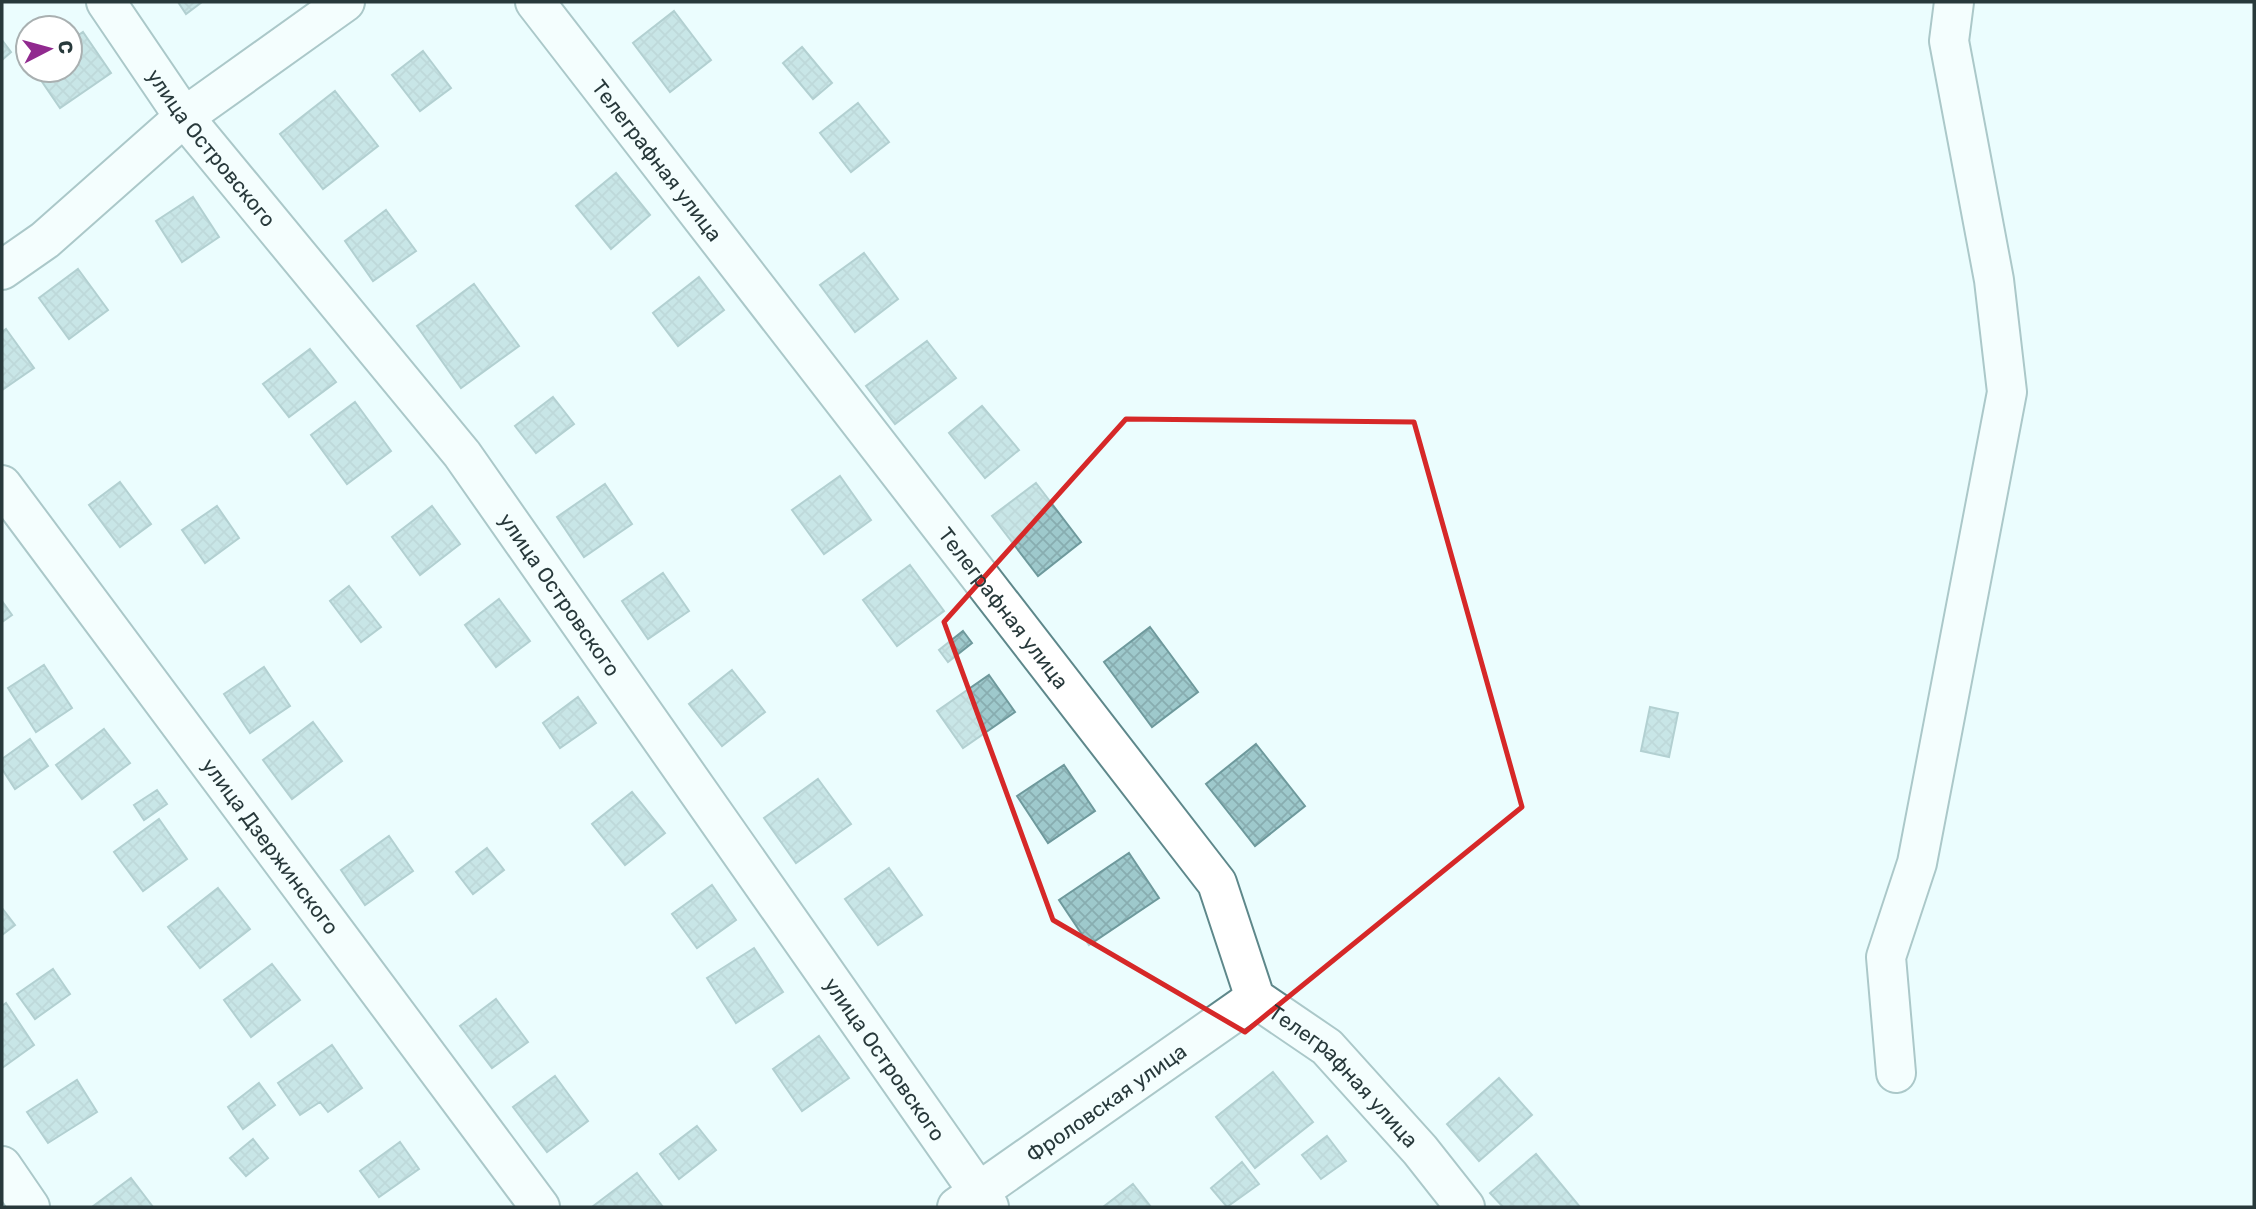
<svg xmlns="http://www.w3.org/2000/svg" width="2256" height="1209" font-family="Rubik,sans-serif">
<defs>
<pattern id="building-cross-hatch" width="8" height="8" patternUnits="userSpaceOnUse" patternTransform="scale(1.75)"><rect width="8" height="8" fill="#9ec9cc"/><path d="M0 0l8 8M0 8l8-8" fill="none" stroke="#88adb0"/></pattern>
</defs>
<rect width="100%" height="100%" fill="#ebfdfe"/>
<path fill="url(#building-cross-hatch)" stroke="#6e999c" stroke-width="2" d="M178 2H202L186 14Z
M674 11 711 60 670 92 633 43Z
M83 32 111 73 60 108 34 70H70V41Z
M2 40 11 52 2 60Z
M802 47 832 83 813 99 783 63Z
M423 51 451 88 420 111 392 75Z
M335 91 378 146 323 189 280 134Z
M858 103 889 142 851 172 820 133Z
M616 173 650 215 611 249 576 206Z
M193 197 219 237 182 262 156 221Z
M386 210 416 251 373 281 345 241Z
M864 253 898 299 855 332 820 285Z
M78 269 108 310 69 339 39 298Z
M699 277 724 310 678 346 653 313Z
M474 284 519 346 461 388 417 326Z
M6 329 34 368 2 390V332Z
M927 341 956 378 895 424 866 386Z
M310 349 336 382 289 417 263 384Z
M553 397 574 424 536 453 515 426Z
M355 402 391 451 347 484 311 435Z
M982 406 1019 450 985 478 949 433Z
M840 476 871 520 824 554 792 510Z
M120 482 151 524 120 547 89 505Z
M1036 483 1081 542 1038 576 992 516Z
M605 484 632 524 584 557 557 517Z
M217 506 239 538 205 563 182 530Z
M432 506 460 544 420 575 392 537Z
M910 565 944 611 897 646 863 600Z
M663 573 689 611 648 639 622 601Z
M349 586 381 627 361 642 330 601Z
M499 599 530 641 496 667 465 625Z
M2 601 12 615 2 622Z
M1150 627 1198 692 1152 727 1104 662Z
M963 631 972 643 948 662 939 650Z
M44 665 72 708 36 732 8 688Z
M264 667 290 706 250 733 224 694Z
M732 670 765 712 722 746 689 704Z
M989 675 1015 712 963 748 937 711Z
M578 697 596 723 560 748 543 723Z
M1650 707 1678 713 1669 757 1641 751Z
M313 722 342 761 292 799 263 760Z
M104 729 130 763 82 799 56 765Z
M30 739 48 766 15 789 2 769V759Z
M1256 744 1305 806 1255 846 1206 784Z
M1064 765 1095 811 1048 843 1017 796Z
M818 779 851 824 796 863 764 818Z
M157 790 167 804 144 820 134 805Z
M632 792 665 833 625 865 592 824Z
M159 819 187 859 143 891 114 852Z
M389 836 413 871 365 905 341 870Z
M487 848 504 870 473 894 456 872Z
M1129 853 1159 898 1089 945 1059 900Z
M889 868 922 915 878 945 845 899Z
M712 885 736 920 697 948 672 914Z
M218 888 250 929 200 968 168 927Z
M2 908 15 925 2 935Z
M754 948 783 992 736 1023 707 978Z
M272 964 300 1000 251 1037 224 1000Z
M53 969 70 994 35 1019 17 994Z
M496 999 528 1042 492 1068 460 1026Z
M6 1003 34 1045 2 1068V1006Z
M819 1036 849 1078 802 1111 773 1069Z
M332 1045 362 1088 328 1112 320 1102 300 1115 278 1083Z
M1273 1072 1313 1122 1255 1168 1216 1117Z
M555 1076 588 1121 547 1152 513 1107Z
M1499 1078 1532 1115 1479 1161 1447 1124Z
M77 1080 97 1112 48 1143 27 1112Z
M259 1083 275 1105 243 1129 228 1107Z
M697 1126 716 1150 679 1179 660 1154Z
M1327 1136 1346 1161 1321 1179 1302 1155Z
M253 1139 268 1158 246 1176 230 1158Z
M400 1142 419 1169 379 1197 360 1171Z
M1536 1154 1580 1207H1503L1490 1193Z
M1242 1162 1259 1184 1227 1207 1211 1188Z
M637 1173 663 1207H592Z
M131 1178 153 1207H92Z
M1133 1184 1151 1207H1103Z"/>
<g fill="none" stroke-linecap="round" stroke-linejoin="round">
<g stroke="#5e888b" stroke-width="42">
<g id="minor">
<path id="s1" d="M106 2 184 117 462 454 989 1207"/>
<path id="s2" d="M535 2 1217 883 1255 998 1327 1047 1420 1150 1465 1207"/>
<path d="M2 270 45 240 184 117 345 2"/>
<path id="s3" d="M2 485 540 1207"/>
<path d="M1896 1073 1886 957 1917 863 2007 392 1994 280 1949 41 1954 2"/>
<path d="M2 1166 30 1207"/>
<path id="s4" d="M957 1207 1255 998"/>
</g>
</g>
<use href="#minor" stroke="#fff" stroke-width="38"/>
</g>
<path d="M0 0H2256V1209H0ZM1126 419 1414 422 1522 807 1245 1032 1053 920 944 622Z" fill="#ebfdfe" fill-opacity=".55" fill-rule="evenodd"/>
<path fill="none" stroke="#d62828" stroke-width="5" stroke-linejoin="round" d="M1126 419 1414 422 1522 807 1245 1032 1053 920 944 622Z"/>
<g text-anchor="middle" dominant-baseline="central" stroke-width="7" stroke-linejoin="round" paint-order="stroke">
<g font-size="21" fill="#28393b" stroke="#fff">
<text stroke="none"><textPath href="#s1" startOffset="180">улица Островского</textPath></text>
<text stroke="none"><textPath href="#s2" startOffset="200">Телеграфная улица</textPath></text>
<text stroke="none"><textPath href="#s1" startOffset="747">улица Островского</textPath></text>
<text stroke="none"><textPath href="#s2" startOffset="766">Телеграфная улица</textPath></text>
<text stroke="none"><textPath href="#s3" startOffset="450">улица Дзержинского</textPath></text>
<text stroke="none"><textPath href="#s1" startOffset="1314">улица Островского</textPath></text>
<text stroke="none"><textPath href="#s2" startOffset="1354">Телеграфная улица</textPath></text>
<text stroke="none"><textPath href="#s4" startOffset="182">Фроловская улица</textPath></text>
</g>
</g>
<rect width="2256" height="1209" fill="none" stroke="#28393b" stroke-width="7"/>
<g transform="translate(49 49) rotate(84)"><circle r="33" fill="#ffffff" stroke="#a9b0b1" stroke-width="2"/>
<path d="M0-5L12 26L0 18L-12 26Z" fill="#912a8f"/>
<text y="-10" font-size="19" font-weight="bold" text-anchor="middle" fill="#28393b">С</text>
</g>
</svg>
